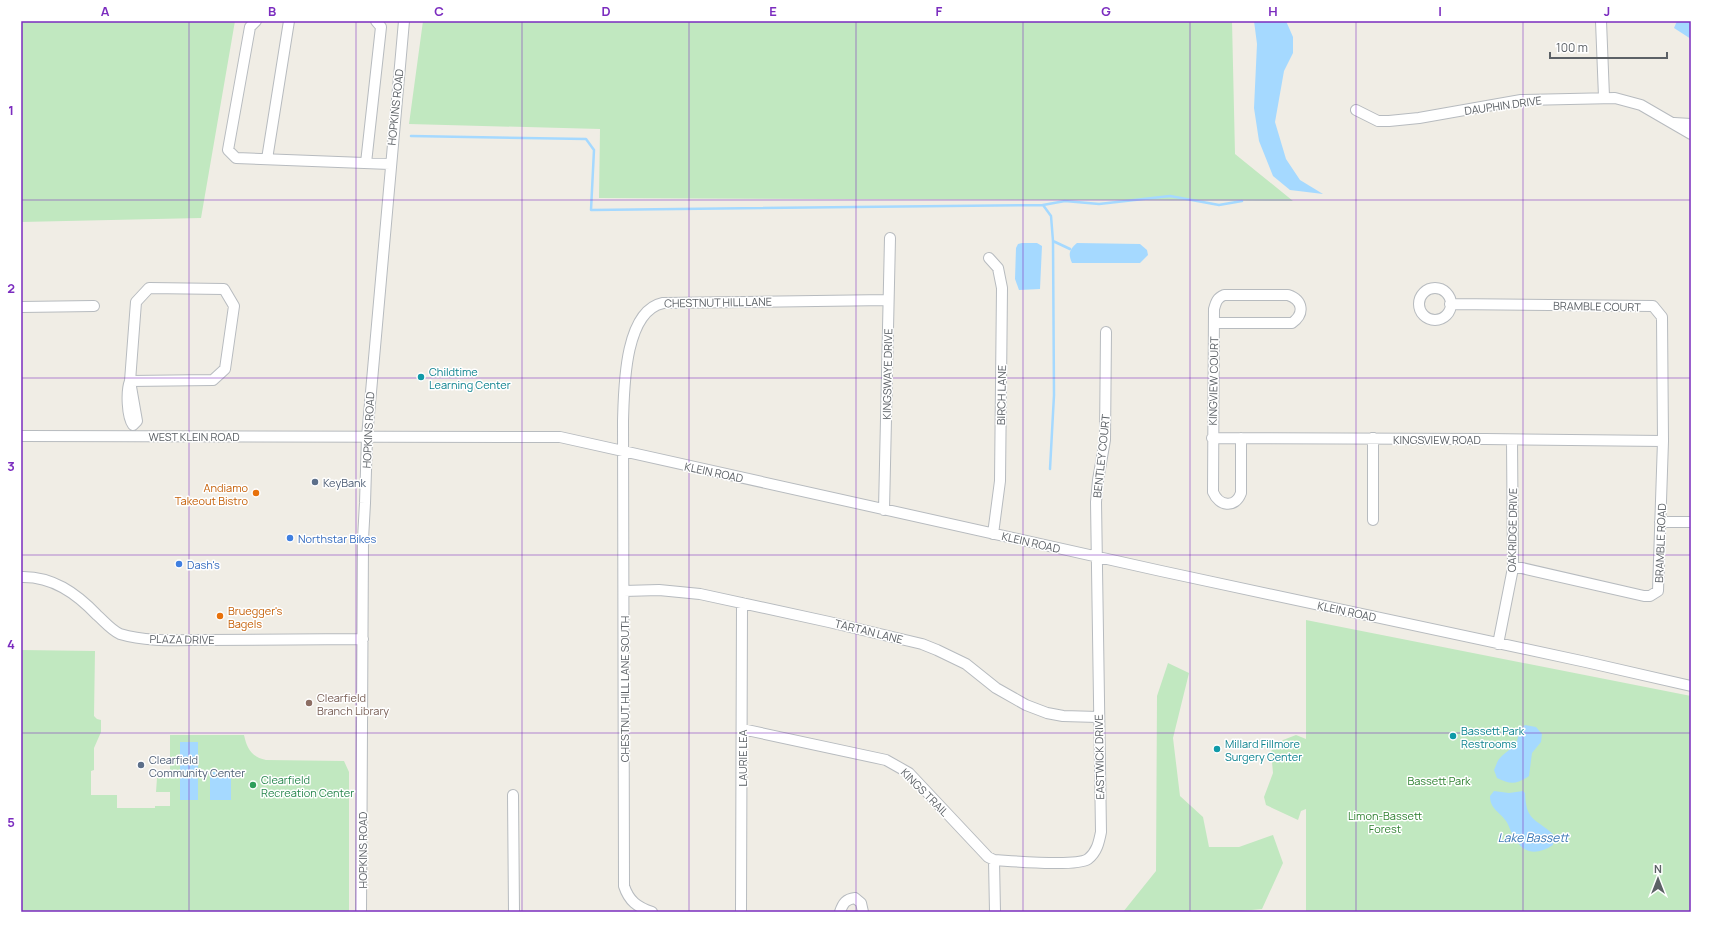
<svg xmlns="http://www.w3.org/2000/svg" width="1712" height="933" font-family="Manrope,sans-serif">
<rect width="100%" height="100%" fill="#f0ede5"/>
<path fill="#c1e8c0" d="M21 21H235L201 218 21 222Z
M423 21H1232L1235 154 1293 201 599 198 600 129 409 124Z
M1306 620 1691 696V912H1306V809L1301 811 1298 820 1266 805 1264 797 1273 773 1271 751 1283 740 1296 735 1306 739Z
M21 650 95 651 94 716 97 719 101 720V732L94 748V770L91 771V795H117V808H155V806H170V792H156L157 778H170V735H244C247 749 252 757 266 760L344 761 349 772V912H21Z
M1168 663 1189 673 1173 738 1180 796 1203 817 1209 847H1239L1273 835 1283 863 1262 909 1232 912 1191 910 1189 912H1123L1156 871 1157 696Z"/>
<path fill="#a5d9ff" d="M1254 21H1286L1293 37V53L1284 71 1275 122 1286 159 1300 180 1323 194 1290 190 1273 176 1259 141 1254 108 1257 44Z
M1677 21H1691V39L1674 28Z
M1022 243H1037L1042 246 1040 289 1019 290 1015 279 1016 248 1018 244Z
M1077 243 1140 244 1147 250 1148 255 1140 263H1072C1068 254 1069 250 1077 243Z
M1525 725 1536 727 1542 734 1541 742 1532 753 1529 776C1517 784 1511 785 1497 778L1494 770C1496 766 1497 761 1500 758 1511 746 1517 750 1519 731Z
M180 742H198V800H180Z
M210 772H231V800H210Z
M1494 791 1509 793 1523 791 1525 793C1526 821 1535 818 1553 834V845C1536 856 1522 854 1513 835 1510 831 1509 825 1506 821 1499 811 1490 809 1490 796Z"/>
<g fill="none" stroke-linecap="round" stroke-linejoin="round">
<path stroke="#a5d9ff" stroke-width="2.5" d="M411 136 586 139 594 150 591 210 1043 205 1051 216 1053 241 1054 395 1050 469
M1043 205 1065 201 1099 204 1170 196 1219 205 1242 201
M1053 241 1070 249"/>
<g stroke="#b7bbbf" stroke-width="12">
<path id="minor" d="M256 21 250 27 228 150 236 158 390 164
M1601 21 1604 97
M1356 110 1378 121H1389L1419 118 1521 100 1615 98 1641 105 1691 134
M1674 123 1691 124
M267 159 289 21
M366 163 381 27 376 21
M989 258 998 268 1002 288 1000 481 993 534
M1419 304a16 16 0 1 1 32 0a16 16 0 1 1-32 0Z
M1450 304 1653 306 1662 317 1663 441 1658 591 1650 596H1644L1513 566
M21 307 94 306
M1214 323H1292C1305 314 1303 300 1288 295H1224C1217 298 1216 302 1214 309L1213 492C1219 506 1235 509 1241 493V438
M130 381 213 380 225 369 234 306 224 289 149 288 136 302 130 381C126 391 127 417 133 425L137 421 130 381
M21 436 560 437 1161 571 1586 662 1691 686
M1212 438 1485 439 1663 441
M1373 438V520
M884 510 890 238
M1660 522H1691
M21 577C52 576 76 593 97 615 104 621 111 630 120 634 147 642 177 640 205 640 257 640 310 639 363 639
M624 591 659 590 700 594 829 622 922 644 937 650 966 664 996 688 1026 705 1047 713 1063 716 1098 717
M1498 644 1513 568 1512 440
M742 729 886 760 909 773 988 857 994 860C1012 861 1076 867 1088 859 1097 852 1099 842 1101 832L1096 502 1098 480 1105 440 1106 332
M513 795 514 912
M994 860 995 912
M361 912 363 539 365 503 367 437 404 21
M652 912C637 907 629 901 624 886L623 421C624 389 624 311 663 303L888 300
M741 912 742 603
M840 912C843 903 846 899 855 898L861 903 863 912"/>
</g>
<use href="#minor" stroke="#fff" stroke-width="10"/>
</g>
<path fill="none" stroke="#7b2cbf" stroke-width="1" stroke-opacity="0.55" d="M189 21V912M356 21V912M522 21V912M689 21V912M856 21V912M1023 21V912M1190 21V912M1356 21V912M1523 21V912M21 200H1691M21 378H1691M21 555H1691M21 733H1691"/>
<g fill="#0f9aa8" stroke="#fff" stroke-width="1.5">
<circle cx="421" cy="377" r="4"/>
<circle cx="1453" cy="736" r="4"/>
<circle cx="1217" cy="749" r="4"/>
</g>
<g fill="#5c6f8a" stroke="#fff" stroke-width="1.5">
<circle cx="315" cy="482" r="4"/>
<circle cx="141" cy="765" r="4"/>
</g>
<g fill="#e8710a" stroke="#fff" stroke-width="1.5">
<circle cx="256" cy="493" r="4"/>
<circle cx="220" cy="616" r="4"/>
</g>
<g fill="#3f7fe0" stroke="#fff" stroke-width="1.5">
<circle cx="290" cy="538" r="4"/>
<circle cx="179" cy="564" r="4"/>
</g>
<circle fill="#8d6e63" stroke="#fff" stroke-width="1.5" cx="309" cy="703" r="4"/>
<circle fill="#2e9e5b" stroke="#fff" stroke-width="1.5" cx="253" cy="785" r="4"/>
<g text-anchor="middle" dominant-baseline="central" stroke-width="3" stroke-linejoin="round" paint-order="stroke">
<g font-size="11" fill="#5c6166" stroke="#fff">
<text transform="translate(1503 105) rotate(-8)">DAUPHIN DRIVE</text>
<text transform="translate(395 107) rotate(-84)">HOPKINS ROAD</text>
<text transform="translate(718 302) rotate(-1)">CHESTNUT HILL LANE</text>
<text transform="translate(1597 306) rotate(1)">BRAMBLE COURT</text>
<text transform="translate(887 374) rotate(-89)">KINGSWAYE DRIVE</text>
<text transform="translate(1213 381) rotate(-89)">KINGVIEW COURT</text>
<text transform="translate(1001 395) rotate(-89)">BIRCH LANE</text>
<text transform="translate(368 430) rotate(-87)">HOPKINS ROAD</text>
<text x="194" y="436">WEST KLEIN ROAD</text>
<text x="1437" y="439">KINGSVIEW ROAD</text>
<text transform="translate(1101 456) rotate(-84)">BENTLEY COURT</text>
<text transform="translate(714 472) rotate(12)">KLEIN ROAD</text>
<text transform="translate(1512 530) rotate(-89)">OAKRIDGE DRIVE</text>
<text transform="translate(1031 542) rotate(13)">KLEIN ROAD</text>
<text transform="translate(1660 543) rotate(-88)">BRAMBLE ROAD</text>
<text transform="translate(1347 611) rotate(12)">KLEIN ROAD</text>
<text transform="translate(869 631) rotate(14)">TARTAN LANE</text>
<text transform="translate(182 639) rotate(1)">PLAZA DRIVE</text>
<text transform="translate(624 689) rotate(-90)">CHESTNUT HILL LANE SOUTH</text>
<text transform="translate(1099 757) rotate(-91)">EASTWICK DRIVE</text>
<text transform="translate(742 758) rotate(-90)">LAURIE LEA</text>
<text transform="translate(925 792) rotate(45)">KINGS TRAIL</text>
<text transform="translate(362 850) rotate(-90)">HOPKINS ROAD</text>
</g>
<g font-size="11" fill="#0d838f" stroke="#fff" text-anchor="start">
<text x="429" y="371">Childtime<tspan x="429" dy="13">Learning Center</tspan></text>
<text x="1461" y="730">Bassett Park<tspan x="1461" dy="13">Restrooms</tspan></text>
<text x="1225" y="743">Millard Fillmore<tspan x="1225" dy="13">Surgery Center</tspan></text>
</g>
<g font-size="11" fill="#4e5e75" stroke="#fff" text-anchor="start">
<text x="323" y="482">KeyBank</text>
<text x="149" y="759">Clearfield<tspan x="149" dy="13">Community Center</tspan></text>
</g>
<g font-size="11" fill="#c56008" stroke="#fff" text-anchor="end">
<text x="248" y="487">Andiamo<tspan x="248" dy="13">Takeout Bistro</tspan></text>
<text x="228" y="610" text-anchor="start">Bruegger's<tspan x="228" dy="13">Bagels</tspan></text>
</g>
<g font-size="11" fill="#366cbe" stroke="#fff" text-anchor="start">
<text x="298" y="538">Northstar Bikes</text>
<text x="187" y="564">Dash's</text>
</g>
<g font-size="11" fill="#785e54" stroke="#fff" text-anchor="start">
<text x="317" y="697">Clearfield<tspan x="317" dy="13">Branch Library</tspan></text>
</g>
<g font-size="11" fill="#27864d" stroke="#fff" text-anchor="start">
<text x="261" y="779">Clearfield<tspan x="261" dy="13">Recreation Center</tspan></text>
</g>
<g font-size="11" fill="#308232" stroke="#fff">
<text x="1439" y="780">Bassett Park</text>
<text x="1385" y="815">Limon-Bassett<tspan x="1385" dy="13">Forest</tspan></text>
</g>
<g font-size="12" font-style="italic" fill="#3c7ab7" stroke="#fff">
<text x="1533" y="837">Lake Bassett</text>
</g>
</g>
<rect width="1712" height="933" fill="none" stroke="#ffffff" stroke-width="44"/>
<g transform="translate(1658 879)" stroke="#ffffff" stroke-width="3" paint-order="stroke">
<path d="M0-3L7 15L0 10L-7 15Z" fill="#5c6166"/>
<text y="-6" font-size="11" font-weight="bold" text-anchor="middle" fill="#5c6166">N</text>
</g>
<path d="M1550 52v6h117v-6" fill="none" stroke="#5c6166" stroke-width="2"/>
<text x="1556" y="52" font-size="12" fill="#5c6166" stroke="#ffffff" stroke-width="3" paint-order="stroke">100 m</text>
<rect x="22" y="22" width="1668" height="889" fill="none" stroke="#7b2cbf" stroke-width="1.5"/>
<g font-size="13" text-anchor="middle" font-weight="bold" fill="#7b2cbf">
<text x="105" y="16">A</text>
<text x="272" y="16">B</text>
<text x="439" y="16">C</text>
<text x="606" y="16">D</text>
<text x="773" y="16">E</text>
<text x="939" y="16">F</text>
<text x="1106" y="16">G</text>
<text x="1273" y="16">H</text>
<text x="1440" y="16">I</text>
<text x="1607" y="16">J</text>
<text x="11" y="115">1</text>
<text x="11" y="293">2</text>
<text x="11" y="471">3</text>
<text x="11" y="649">4</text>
<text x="11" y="827">5</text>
</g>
</svg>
